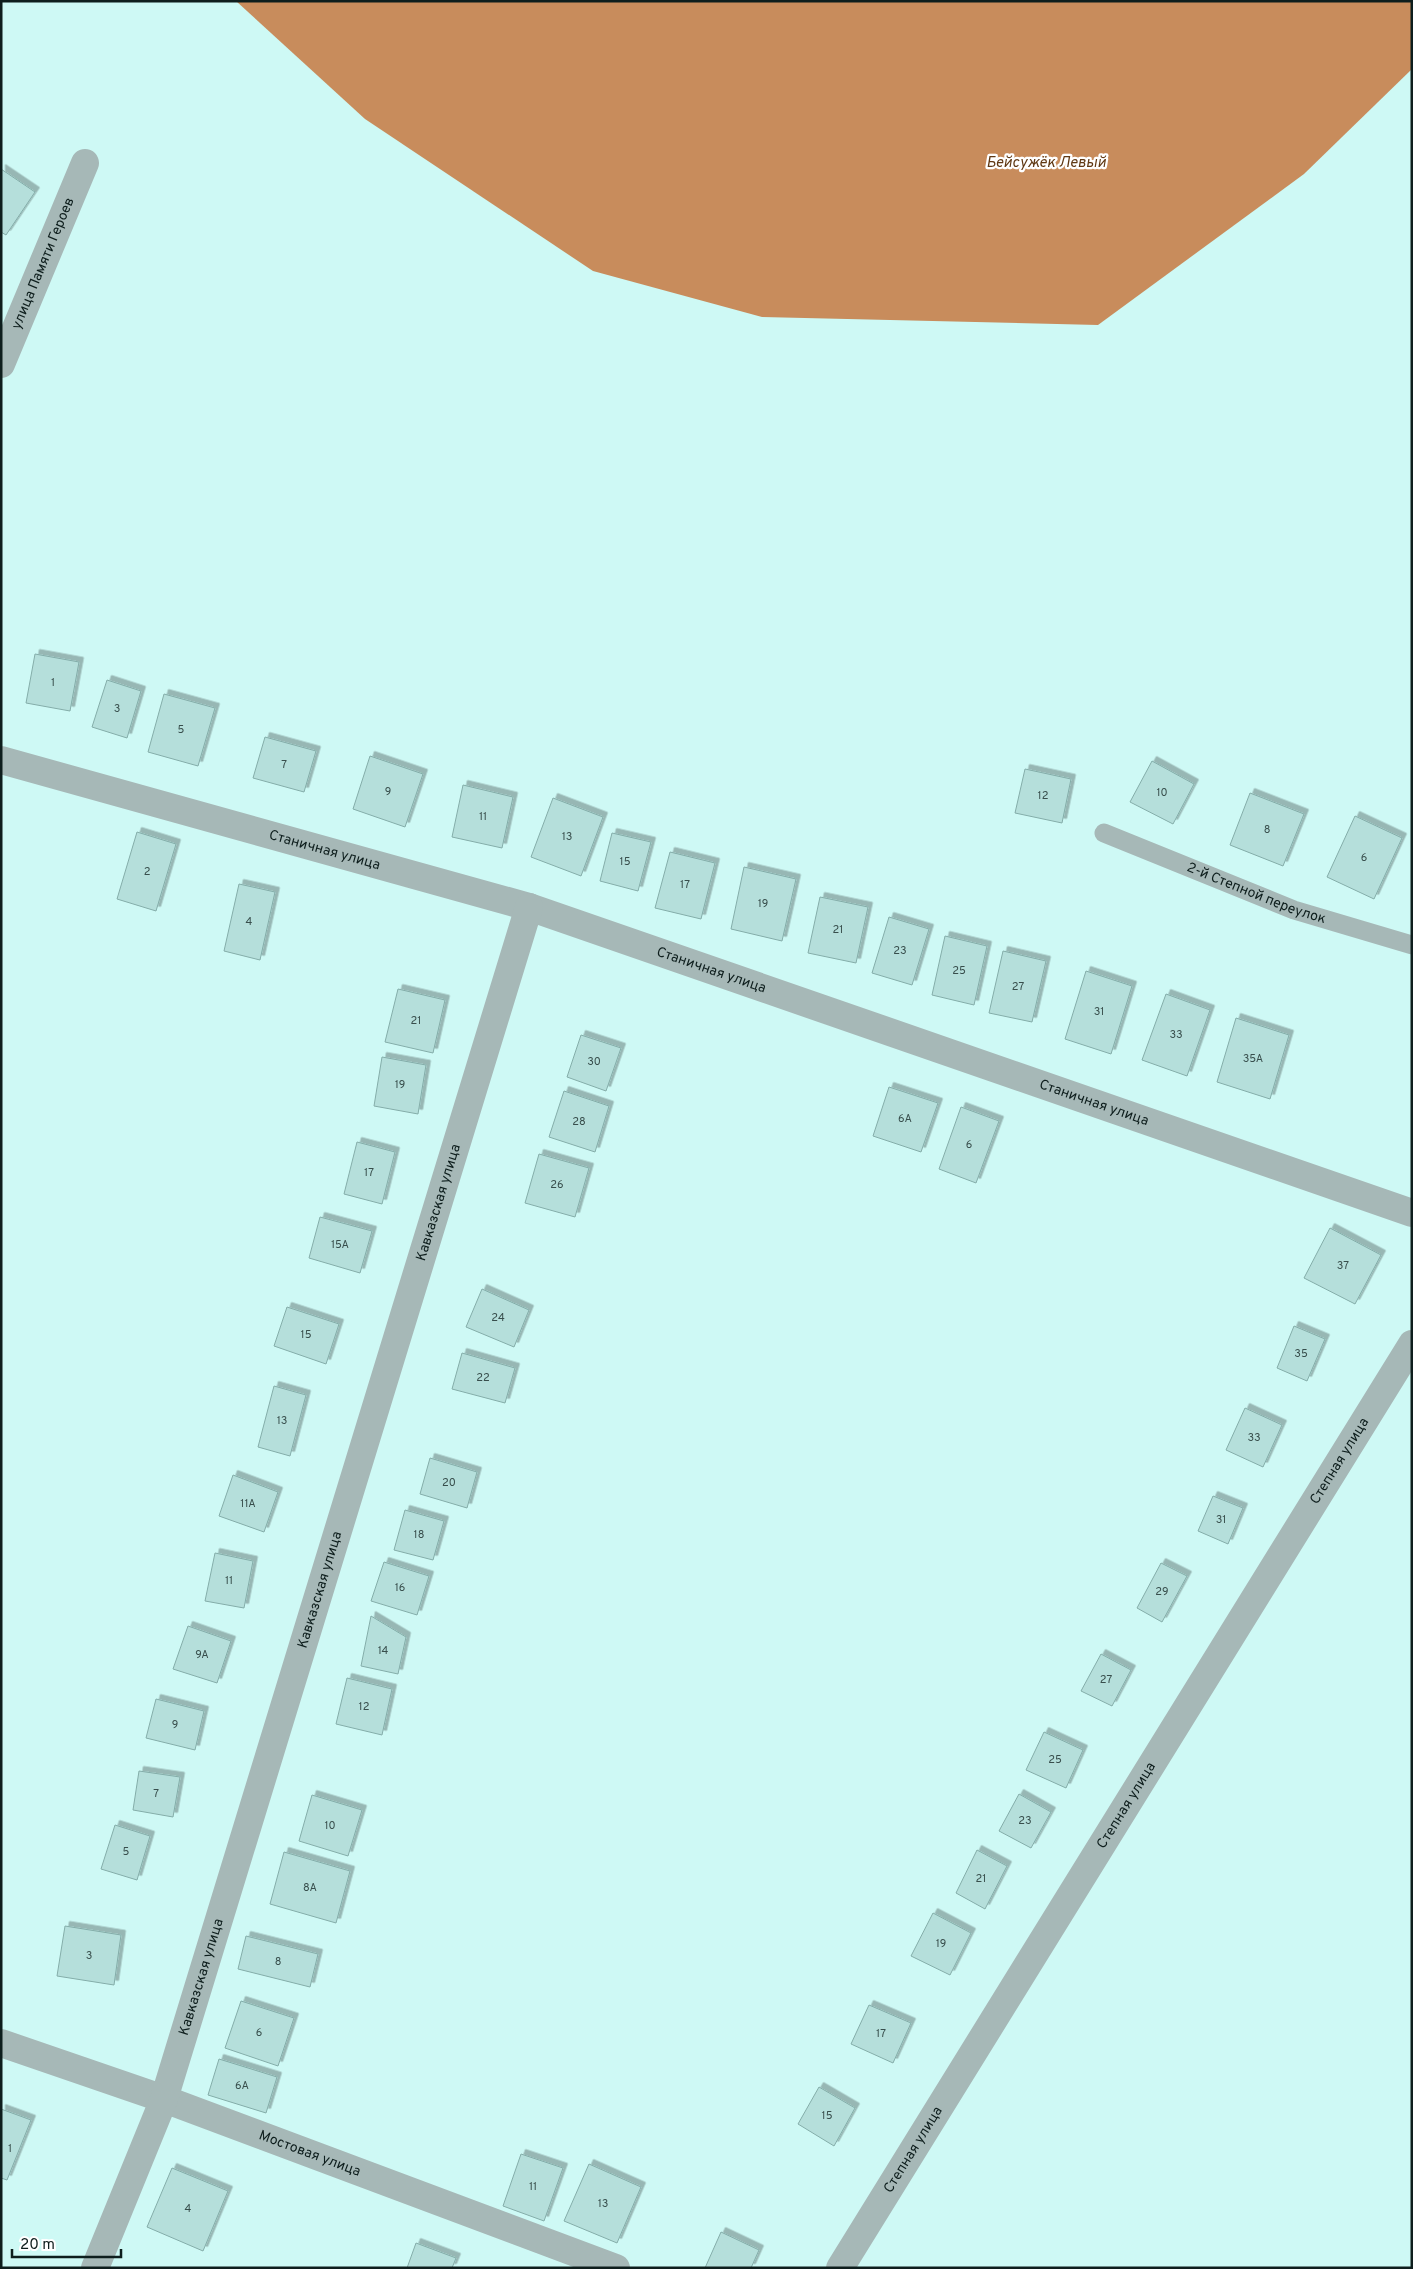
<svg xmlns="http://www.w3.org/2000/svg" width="1413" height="2269" font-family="Overpass,sans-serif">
<defs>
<filter id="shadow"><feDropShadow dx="4.5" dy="-4.5" stdDeviation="0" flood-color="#0004"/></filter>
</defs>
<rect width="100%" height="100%" fill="#cef9f5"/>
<path fill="#c88c5c" d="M236 1H1412V69L1304 174 1098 325 762 317 593 271 365 119Z"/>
<path fill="#b5dfdb" stroke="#84ada9" filter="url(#shadow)" d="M1 169 35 192 6 235 1 232Z
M35 654 79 662 70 711 26 703Z
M107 680 141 691 127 738 92 727Z
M164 694 215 708 198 766 148 752Z
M265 737 316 751 304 792 253 778Z
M370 756 423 774 405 827 353 809Z
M1152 761 1194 784 1173 824 1130 802Z
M1025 769 1071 779 1062 823 1015 813Z
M463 785 513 797 502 848 452 837Z
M1250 793 1304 814 1283 866 1230 845Z
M553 798 603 817 581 876 531 857Z
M1355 816 1402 838 1374 899 1327 877Z
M137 832 176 844 156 911 117 899Z
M612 833 651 842 638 891 600 881Z
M670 852 715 863 701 919 655 908Z
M744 867 796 879 782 941 731 929Z
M239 884 275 892 260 960 224 951Z
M820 897 868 907 856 963 808 953Z
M889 917 929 929 912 985 872 973Z
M945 936 987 946 974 1005 932 995Z
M1003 951 1046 961 1032 1022 989 1013Z
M1086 971 1132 986 1111 1054 1065 1039Z
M398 989 445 1000 433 1053 385 1042Z
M1166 994 1210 1010 1187 1076 1142 1060Z
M1236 1018 1289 1035 1270 1099 1217 1082Z
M581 1035 621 1048 606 1091 567 1077Z
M382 1057 426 1065 418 1114 374 1106Z
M889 1087 938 1103 921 1152 873 1136Z
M564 1091 609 1106 595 1152 549 1137Z
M961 1107 999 1121 976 1183 939 1169Z
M357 1142 395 1152 382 1204 344 1194Z
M539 1154 589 1168 575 1217 525 1203Z
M320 1217 372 1231 360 1273 309 1258Z
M1330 1228 1381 1255 1355 1304 1304 1278Z
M482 1289 529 1310 514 1347 466 1327Z
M287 1307 339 1324 326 1364 274 1346Z
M1294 1326 1325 1339 1307 1381 1277 1368Z
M462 1353 515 1368 505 1403 452 1389Z
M274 1386 306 1395 290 1456 258 1447Z
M1245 1408 1282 1425 1263 1467 1226 1450Z
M430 1458 477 1472 467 1508 420 1494Z
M233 1475 278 1492 264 1532 219 1516Z
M1213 1496 1243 1508 1228 1544 1198 1531Z
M405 1510 444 1521 433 1560 394 1550Z
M215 1553 253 1561 244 1608 205 1601Z
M384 1562 429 1576 417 1615 371 1601Z
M1161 1563 1187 1576 1162 1622 1137 1608Z
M371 1616 406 1637 398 1674 361 1666Z
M188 1626 231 1641 217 1683 173 1669Z
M1101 1654 1131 1670 1112 1706 1081 1691Z
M347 1678 392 1689 382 1735 336 1724Z
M156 1699 204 1711 195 1750 146 1738Z
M1044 1732 1083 1750 1066 1788 1026 1770Z
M139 1771 180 1777 173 1817 133 1810Z
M1019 1794 1051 1812 1031 1848 999 1831Z
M312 1795 362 1810 348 1856 299 1841Z
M115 1825 150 1836 137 1880 101 1869Z
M977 1850 1007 1866 985 1909 956 1893Z
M284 1852 350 1871 336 1923 270 1904Z
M933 1913 971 1933 950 1975 911 1956Z
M65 1926 121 1935 114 1985 57 1976Z
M246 1936 318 1954 310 1987 238 1969Z
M241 2001 294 2018 278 2066 225 2048Z
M869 2005 911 2023 893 2063 851 2044Z
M219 2059 277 2077 266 2113 208 2095Z
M819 2087 855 2108 834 2146 798 2124Z
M1 2109 31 2120 7 2180 1 2178Z
M521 2154 563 2168 544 2221 503 2206Z
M589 2164 641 2187 617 2243 564 2221Z
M172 2168 228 2191 203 2251 147 2227Z
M721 2232 759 2250 751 2268H705Z
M416 2243 456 2258 452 2268H407Z"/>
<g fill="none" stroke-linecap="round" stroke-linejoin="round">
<path stroke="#a6b8b7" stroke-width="19" id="s1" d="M1104 833 1294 910 1412 945"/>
<g stroke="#a6b8b7" stroke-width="28">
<path id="s2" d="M1 364 85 163"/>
<path id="s3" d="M1 760 529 907 1412 1213"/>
<path id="s4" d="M1 2043 164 2099 616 2268"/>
<path id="s5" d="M95 2268 164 2099 529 907"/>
<path id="s6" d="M840 2268 1412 1344"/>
</g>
</g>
<g text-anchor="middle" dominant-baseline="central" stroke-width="4.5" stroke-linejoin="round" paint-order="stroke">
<g font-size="11" fill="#384e4c">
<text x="53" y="683">1</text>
<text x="117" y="709">3</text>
<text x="181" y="730">5</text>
<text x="284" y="765">7</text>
<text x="388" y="792">9</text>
<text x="1162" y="793">10</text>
<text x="1043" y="796">12</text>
<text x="483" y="817">11</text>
<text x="1267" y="830">8</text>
<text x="567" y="837">13</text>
<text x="1364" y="858">6</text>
<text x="625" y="862">15</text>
<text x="147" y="872">2</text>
<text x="685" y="885">17</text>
<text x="763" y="904">19</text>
<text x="249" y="922">4</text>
<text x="838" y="930">21</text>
<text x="900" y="951">23</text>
<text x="959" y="971">25</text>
<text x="1018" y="987">27</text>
<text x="1099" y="1012">31</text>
<text x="416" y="1021">21</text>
<text x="1176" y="1035">33</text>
<text x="1253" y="1059">35А</text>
<text x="594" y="1062">30</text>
<text x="400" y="1085">19</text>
<text x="905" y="1119">6А</text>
<text x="579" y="1122">28</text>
<text x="969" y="1145">6</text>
<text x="369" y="1173">17</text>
<text x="557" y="1185">26</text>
<text x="340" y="1245">15А</text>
<text x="1343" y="1266">37</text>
<text x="498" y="1318">24</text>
<text x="306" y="1335">15</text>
<text x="1301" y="1354">35</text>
<text x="483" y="1378">22</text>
<text x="282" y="1421">13</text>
<text x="1254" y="1438">33</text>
<text x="449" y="1483">20</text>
<text x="248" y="1504">11А</text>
<text x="1221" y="1520">31</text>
<text x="419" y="1535">18</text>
<text x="229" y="1581">11</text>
<text x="400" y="1588">16</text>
<text x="1162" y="1592">29</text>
<text x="383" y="1651">14</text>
<text x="202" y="1655">9А</text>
<text x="1106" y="1680">27</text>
<text x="364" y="1707">12</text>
<text x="175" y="1725">9</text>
<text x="1055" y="1760">25</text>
<text x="156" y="1794">7</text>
<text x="1025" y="1821">23</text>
<text x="330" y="1826">10</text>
<text x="126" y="1852">5</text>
<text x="981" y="1879">21</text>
<text x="310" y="1888">8А</text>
<text x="941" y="1944">19</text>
<text x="89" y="1956">3</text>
<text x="278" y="1962">8</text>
<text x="259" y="2033">6</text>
<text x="881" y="2034">17</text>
<text x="242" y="2086">6А</text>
<text x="827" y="2116">15</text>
<text x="10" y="2149">1</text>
<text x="533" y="2187">11</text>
<text x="603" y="2204">13</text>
<text x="188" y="2209">4</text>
</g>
<g font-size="14" fill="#0e1e1d" stroke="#fff">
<text stroke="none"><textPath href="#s2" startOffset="109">улица Памяти Героев</textPath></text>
<text stroke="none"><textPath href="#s3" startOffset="336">Станичная улица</textPath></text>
<text stroke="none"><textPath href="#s1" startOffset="164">2-й Степной переулок</textPath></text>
<text stroke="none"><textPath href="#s3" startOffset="741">Станичная улица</textPath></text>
<text stroke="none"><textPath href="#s3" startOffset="1146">Станичная улица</textPath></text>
<text stroke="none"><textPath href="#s5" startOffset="1120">Кавказская улица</textPath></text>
<text stroke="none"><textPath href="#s6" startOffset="949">Степная улица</textPath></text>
<text stroke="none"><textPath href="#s5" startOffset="715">Кавказская улица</textPath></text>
<text stroke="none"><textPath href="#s6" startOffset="544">Степная улица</textPath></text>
<text stroke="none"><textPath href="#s5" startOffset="310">Кавказская улица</textPath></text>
<text stroke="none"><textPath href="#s6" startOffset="139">Степная улица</textPath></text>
<text stroke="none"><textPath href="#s4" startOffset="328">Мостовая улица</textPath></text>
</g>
<g font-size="15" font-style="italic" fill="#603813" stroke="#fff">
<text x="1046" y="163">Бейсужёк Левый</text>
</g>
</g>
<rect width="1413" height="2269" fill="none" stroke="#0e1e1d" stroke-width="5"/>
<path d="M12 2249v8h109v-8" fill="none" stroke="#0e1e1d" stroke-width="2.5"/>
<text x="20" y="2249" font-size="15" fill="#0e1e1d" stroke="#ffffff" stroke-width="4" paint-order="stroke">20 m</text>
</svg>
